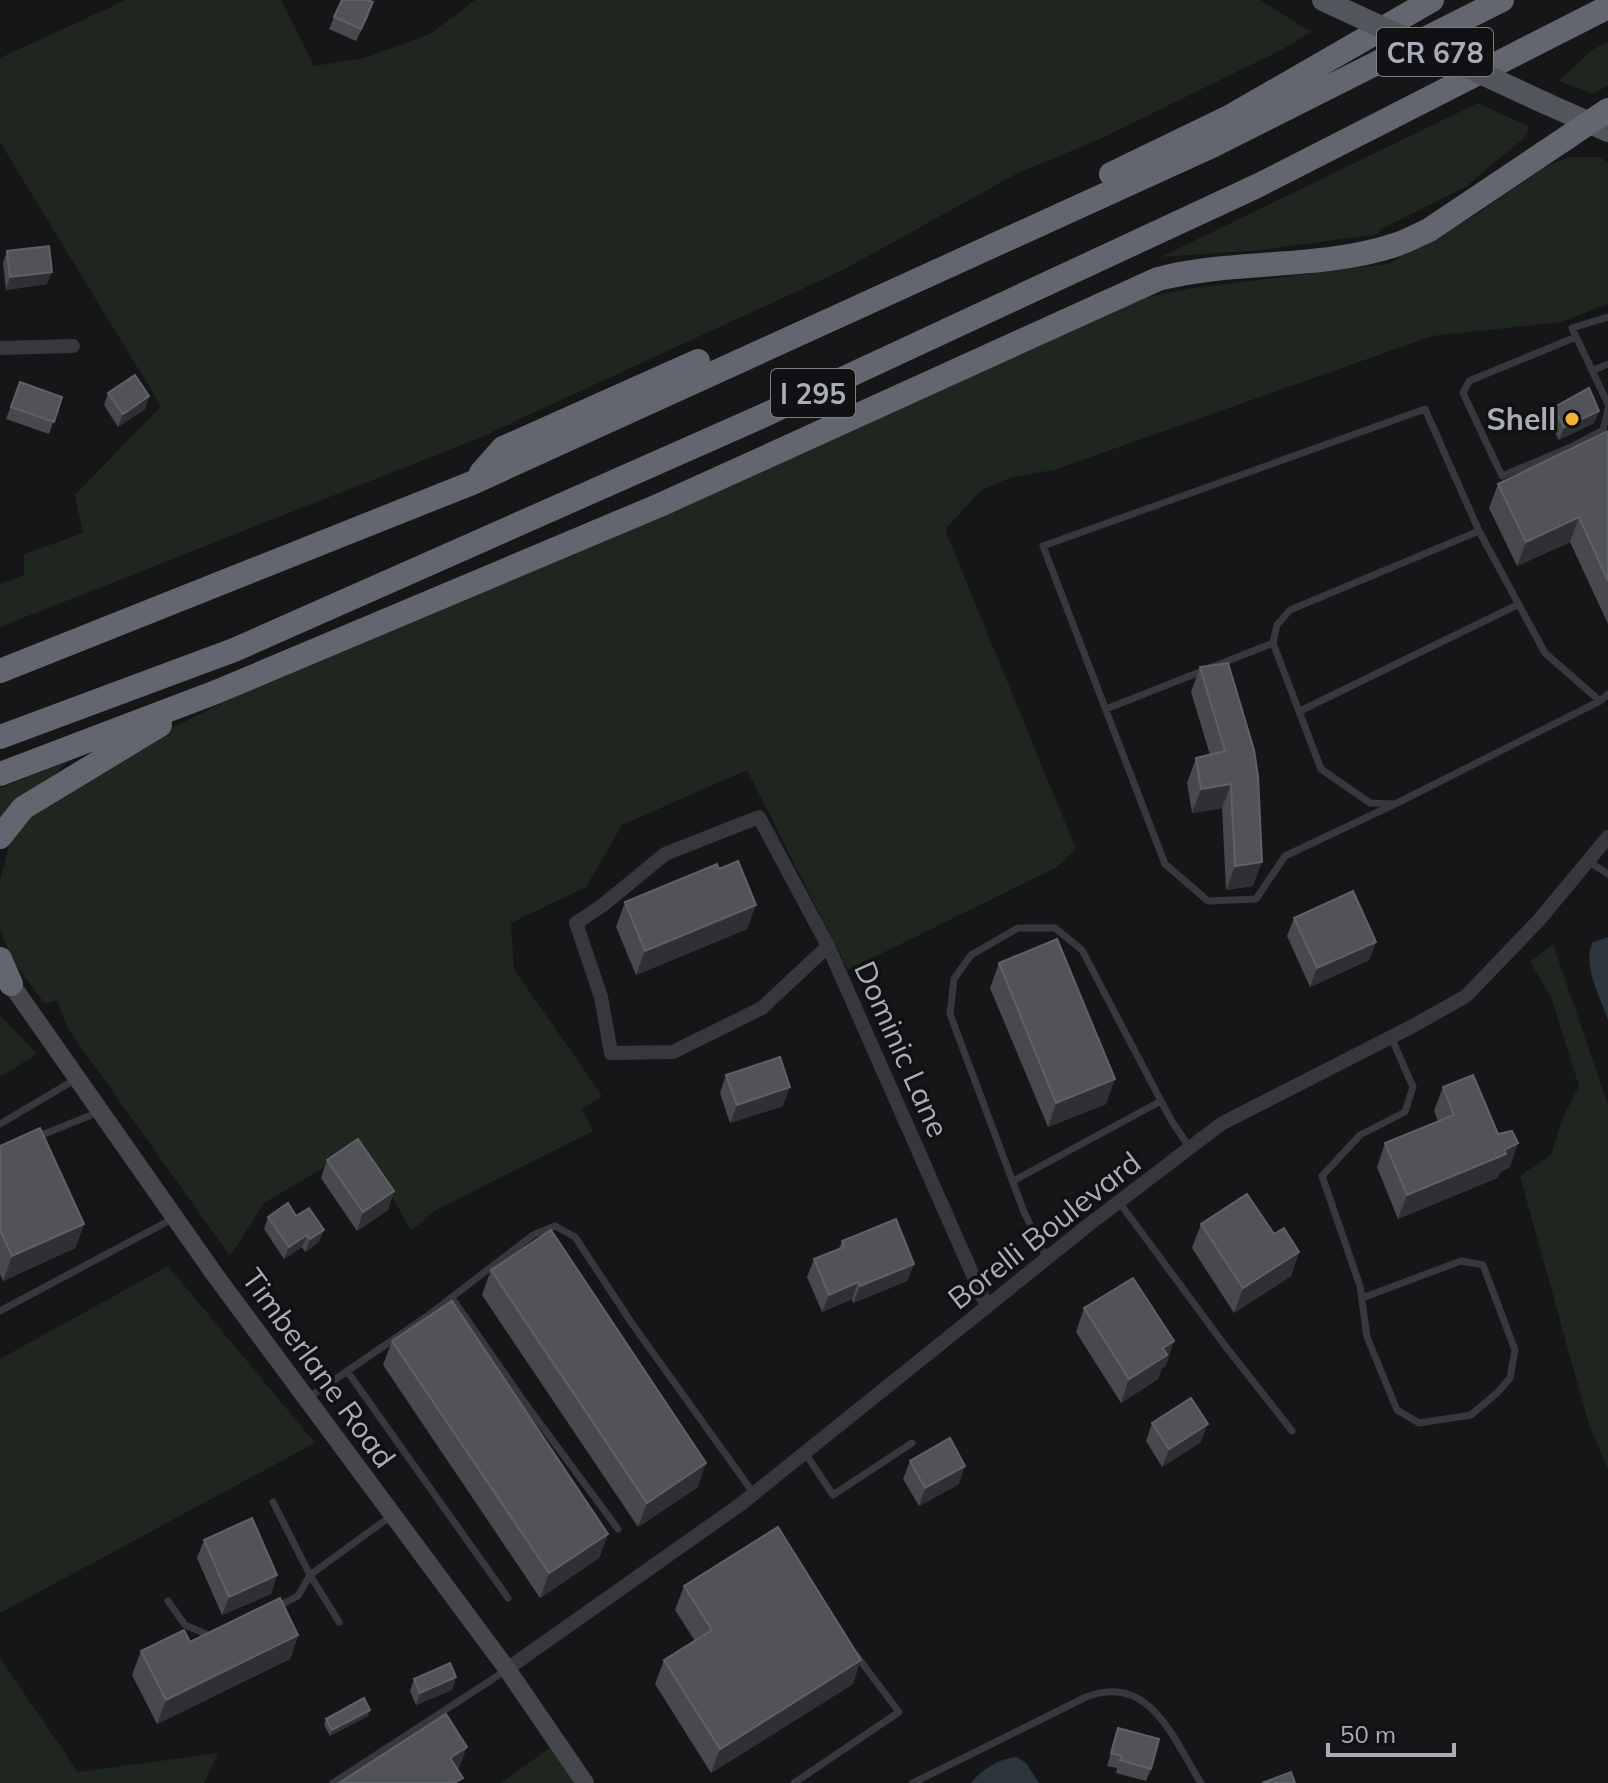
<svg xmlns="http://www.w3.org/2000/svg" width="1608" height="1783" font-family="Mulish,sans-serif">
<rect width="100%" height="100%" fill="#161618"/>
<path fill="#1e261f" d="M126 0H281L314 66 364 58 430 34 475 0H1260L1311 32 1283 49 1102 138 1018 173 843 270 479 438 0 627V584L24 575V554L83 533 75 495 161 406 0 142V58Z
M1608 41V85L1593 94 1559 81 1592 50Z
M1478 103 1530 127 1523 139 1465 187 1381 229 1379 234 1260 250 1161 257Z
M1569 157H1598L1608 162V304L1561 322 1432 336 1054 470 1012 477 981 490 945 530 1076 849 1057 867 848 970 747 770 622 825 586 887 511 923 514 969 602 1096 582 1109 593 1131 436 1210 411 1231 363 1144 264 1203 230 1256 68 1029 57 1000 45 1004 10 957 0 928V881L10 842 32 813 121 753 257 686 1134 300 1193 288 1388 264 1471 218 1545 167Z
M68 761 0 828V788Z
M1553 944 1608 1105V1469L1589 1425 1520 1176 1551 1155 1562 1119 1579 1086 1551 997 1530 962Z
M0 1015 37 1054 0 1077Z
M168 1266 315 1443 0 1613V1359Z
M0 1658 78 1772 218 1753 204 1783H0Z
M555 1744 584 1783H501Z"/>
<path fill="#2c353c" d="M1608 937V1020C1601 1000 1581 961 1593 942Z
M1017 1757 1026 1763 1039 1783H971C981 1770 1000 1758 1017 1757Z"/>
<g fill="none" stroke-linecap="round" stroke-linejoin="round">
<path stroke="#37383d" stroke-width="7" d="M1608 317 1572 328 1608 404
M1576 337 1469 381 1463 393 1502 476 1571 447 1603 430 1608 409
M1592 371 1608 364
M1600 701 1545 653 1479 531 1290 610 1277 625 1273 643 1321 769 1370 803 1395 804 1600 701 1608 694
M1106 709 1273 643
M1300 711 1519 604
M1395 804 1285 856 1256 899 1208 901 1165 864 1043 546 1425 409 1479 531
M1588 861 1608 874
M0 1124 76 1079
M34 1138 99 1112
M1013 1181 1161 1101
M1119 1202 1223 1343 1292 1431
M1047 1259 1024 1212 950 1014 954 979 971 955 1018 928H1055L1082 950 1171 1120 1190 1148
M452 1298 525 1403 618 1529
M1362 1298 1461 1261 1483 1265 1515 1350 1510 1378 1498 1392 1471 1415 1419 1423 1397 1410 1367 1337 1360 1286 1322 1176 1360 1135 1405 1112 1413 1087 1391 1037
M0 1311 174 1218
M347 1371 508 1598
M308 1398 426 1317 533 1235 555 1226 575 1237 633 1325 754 1494
M805 1453 833 1495 912 1443
M273 1502 310 1575 339 1622
M168 1601 185 1625 211 1636
M277 1607 298 1596 310 1575 391 1516
M333 1783 505 1671
M794 1783 899 1712 856 1655
M913 1783 1086 1697C1150 1672 1173 1739 1201 1783"/>
<path stroke="#37383d" stroke-width="14" d="M0 348 73 346
M828 946 762 1008 673 1052 611 1053 601 997 576 923 603 905 665 854 759 817 828 946 987 1307
M507 1669 741 1504 1087 1226 1221 1124 1411 1027 1466 996 1539 920 1608 837"/>
<path stroke="#45474d" stroke-width="18" d="M11 984 215 1275 507 1669 585 1783"/>
<path stroke="#53555c" stroke-width="22" d="M1547 104 1608 131"/>
<path stroke="#63666e" stroke-width="24" d="M1111 174 1231 116 1432 0
M481 473 503 448 698 361
M0 671 472 483 1214 145 1502 0
M0 737 234 650 758 418 1257 186 1608 7
M0 774 216 692 660 505 1158 279C1235 259 1319 270 1395 245 1407 241 1418 235 1429 230L1608 110
M0 837 23 808 160 725
M0 959 11 984"/>
<path stroke="#53555c" stroke-width="22" d="M1323 0 1547 104"/>
</g>
<path fill="#47494d" d="M369 15 356 41 329 29 334 17Z
M7 251 47 284 6 290 3 263Z
M20 382 62 397 49 434 6 419Z
M108 393 149 396 145 409 118 427 104 405Z
M1553 408 1599 411 1594 423 1559 440 1548 420Z
M1608 431V624L1570 542 1517 566 1489 508 1498 484Z
M1228 663 1253 886 1226 890 1222 808 1192 813 1187 783 1196 758 1210 755 1191 692 1200 667Z
M625 902 747 929 636 975 616 927Z
M1294 918 1376 942 1369 960 1310 987 1287 936Z
M999 963 1106 1104 1048 1127 990 988Z
M726 1075 783 1106 730 1123 720 1093Z
M1443 1087 1510 1167 1500 1172 1497 1178 1398 1219 1377 1167 1385 1143 1438 1121 1434 1111Z
M0 1146 84 1224 75 1248 3 1281 0 1274Z
M327 1160 394 1191 388 1210 357 1231 321 1178Z
M296 1216 319 1242 305 1252 302 1247 284 1259 264 1229 268 1217Z
M1201 1224 1274 1234 1299 1252 1291 1276 1234 1313 1192 1248Z
M842 1241 914 1264 907 1281 853 1303 852 1299 822 1312 807 1277 814 1259 839 1249Z
M491 1270 698 1487 638 1527 482 1295Z
M1084 1308 1166 1366 1162 1368 1158 1379 1121 1403 1076 1332Z
M392 1341 608 1534 599 1558 540 1598 383 1365Z
M1152 1423 1201 1442 1162 1467 1146 1441Z
M910 1461 959 1484 919 1506 903 1479Z
M204 1540 277 1575 271 1594 222 1615 197 1558Z
M684 1586 853 1684 711 1773 655 1684 664 1660 695 1641 675 1610Z
M298 1635 290 1659 157 1724 132 1675 141 1651 190 1642Z
M456 1677 452 1690 416 1705 410 1691 414 1679Z
M368 1716 330 1736 324 1725 326 1719Z
M1118 1728 1151 1769 1146 1781 1116 1773 1117 1768 1107 1766Z"/>
<path fill="#2f3033" d="M52 272 47 284 6 290 10 277Z
M149 396 145 409 118 427 123 414Z
M1599 411 1594 423 1559 440 1564 427Z
M1579 517 1570 542 1517 566 1526 542Z
M1231 784 1222 808 1192 813 1201 789Z
M1262 862 1253 886 1226 890 1235 866Z
M756 905 747 929 636 975 645 951Z
M1376 942 1369 960 1310 987 1317 968Z
M1115 1079 1106 1104 1048 1127 1056 1103Z
M790 1087 783 1106 730 1123 737 1105Z
M1518 1143 1510 1167 1500 1172 1497 1178 1398 1219 1407 1195Z
M394 1191 388 1210 357 1231 363 1212Z
M84 1224 75 1248 3 1281 12 1256Z
M324 1230 319 1242 305 1252 310 1239Z
M307 1235 302 1247 284 1259 289 1247Z
M1299 1252 1291 1276 1234 1313 1243 1288Z
M914 1264 907 1281 853 1303 860 1286Z
M858 1282 852 1299 822 1312 829 1295Z
M1174 1341 1166 1366 1162 1368 1158 1379 1121 1403 1129 1379 1163 1348Z
M1208 1424 1201 1442 1162 1467 1169 1449Z
M706 1463 698 1487 638 1527 647 1503Z
M965 1466 959 1484 919 1506 925 1488Z
M608 1534 599 1558 540 1598 549 1573Z
M277 1575 271 1594 222 1615 229 1597Z
M298 1635 290 1659 157 1724 166 1700Z
M861 1660 853 1684 711 1773 720 1749Z
M456 1677 452 1690 416 1705 420 1693Z
M370 1710 368 1716 330 1736 332 1730Z
M467 1747 458 1771 450 1758Z"/>
<path fill="#525359" stroke="#5f6168" stroke-width="2" d="M342 0H368L373 2 361 29 334 17Z
M49 246 52 272 10 277 7 251Z
M135 375 149 396 123 414 108 393Z
M20 382 62 397 54 422 11 407Z
M1589 388 1599 411 1564 427 1553 408Z
M1608 431V581L1579 517 1526 542 1498 484Z
M1228 663 1254 750 1258 776 1262 862 1235 866 1231 784 1201 789 1196 758 1225 751 1200 667Z
M738 861 756 905 645 951 625 902 717 864 719 869Z
M1353 891 1376 942 1317 968 1294 918Z
M1057 939 1115 1079 1056 1103 999 963Z
M780 1057 790 1087 737 1105 726 1075Z
M1473 1075 1498 1134 1512 1131 1518 1143 1504 1150 1506 1154 1407 1195 1385 1143 1454 1115 1443 1087Z
M40 1128 84 1224 12 1256 0 1230V1146Z
M358 1139 394 1191 363 1212 327 1160Z
M1247 1194 1274 1234 1284 1228 1299 1252 1243 1288 1201 1224Z
M288 1203 296 1216 309 1208 324 1230 310 1239 307 1235 289 1247 268 1217Z
M896 1219 914 1264 860 1286 858 1282 829 1295 814 1259 844 1247 842 1241Z
M551 1230 706 1463 647 1503 491 1270Z
M1133 1278 1174 1341 1163 1348 1167 1355 1129 1379 1084 1308Z
M452 1301 608 1534 549 1573 392 1341Z
M1191 1398 1208 1424 1169 1449 1152 1423Z
M950 1438 965 1466 925 1488 910 1461Z
M252 1518 277 1575 229 1597 204 1540Z
M778 1527 861 1660 720 1749 664 1660 712 1630 684 1586Z
M280 1598 298 1635 166 1700 141 1651 184 1630 190 1642Z
M450 1663 456 1677 420 1693 414 1679Z
M364 1698 370 1710 332 1730 326 1719Z
M446 1714 467 1747 450 1758 463 1778 454 1783H339Z
M1118 1728 1159 1739 1151 1769 1120 1760 1122 1756 1111 1753Z
M1291 1772 1295 1783H1262Z"/>
<circle fill="#f2b134" stroke="#111113" stroke-width="3" cx="1572" cy="419" r="8"/>
<g text-anchor="middle" dominant-baseline="central" stroke-width="7" stroke-linejoin="round" paint-order="stroke">
<g fill="#111113" stroke="#7b7e86" stroke-width="2">
<rect x="1377" y="28" width="116" height="48" rx="6"/>
<rect x="771" y="369" width="84" height="48" rx="6"/>
</g>
<g font-size="28" font-weight="bold" fill="#a8adb8">
<text x="1435" y="52">CR 678</text>
<text x="813" y="393">I 295</text>
</g>
<g font-size="30" font-weight="bold" fill="#a8adb8" stroke="#111113" text-anchor="end">
<text x="1556" y="419">Shell</text>
</g>
<g font-size="30" fill="#a8adb8" stroke="#111113">
<text transform="translate(902 1049) rotate(66)">Dominic Lane</text>
<text transform="translate(1044 1230) rotate(-38)">Borelli Boulevard</text>
<text transform="translate(319 1368) rotate(54)">Timberlane Road</text>
</g>
</g>
<path d="M1328 1743v12h126v-12" fill="none" stroke="#a8adb8" stroke-width="4"/>
<text x="1340" y="1743" font-size="24" fill="#a8adb8" stroke="#111113" stroke-width="6" paint-order="stroke">50 m</text>
</svg>
